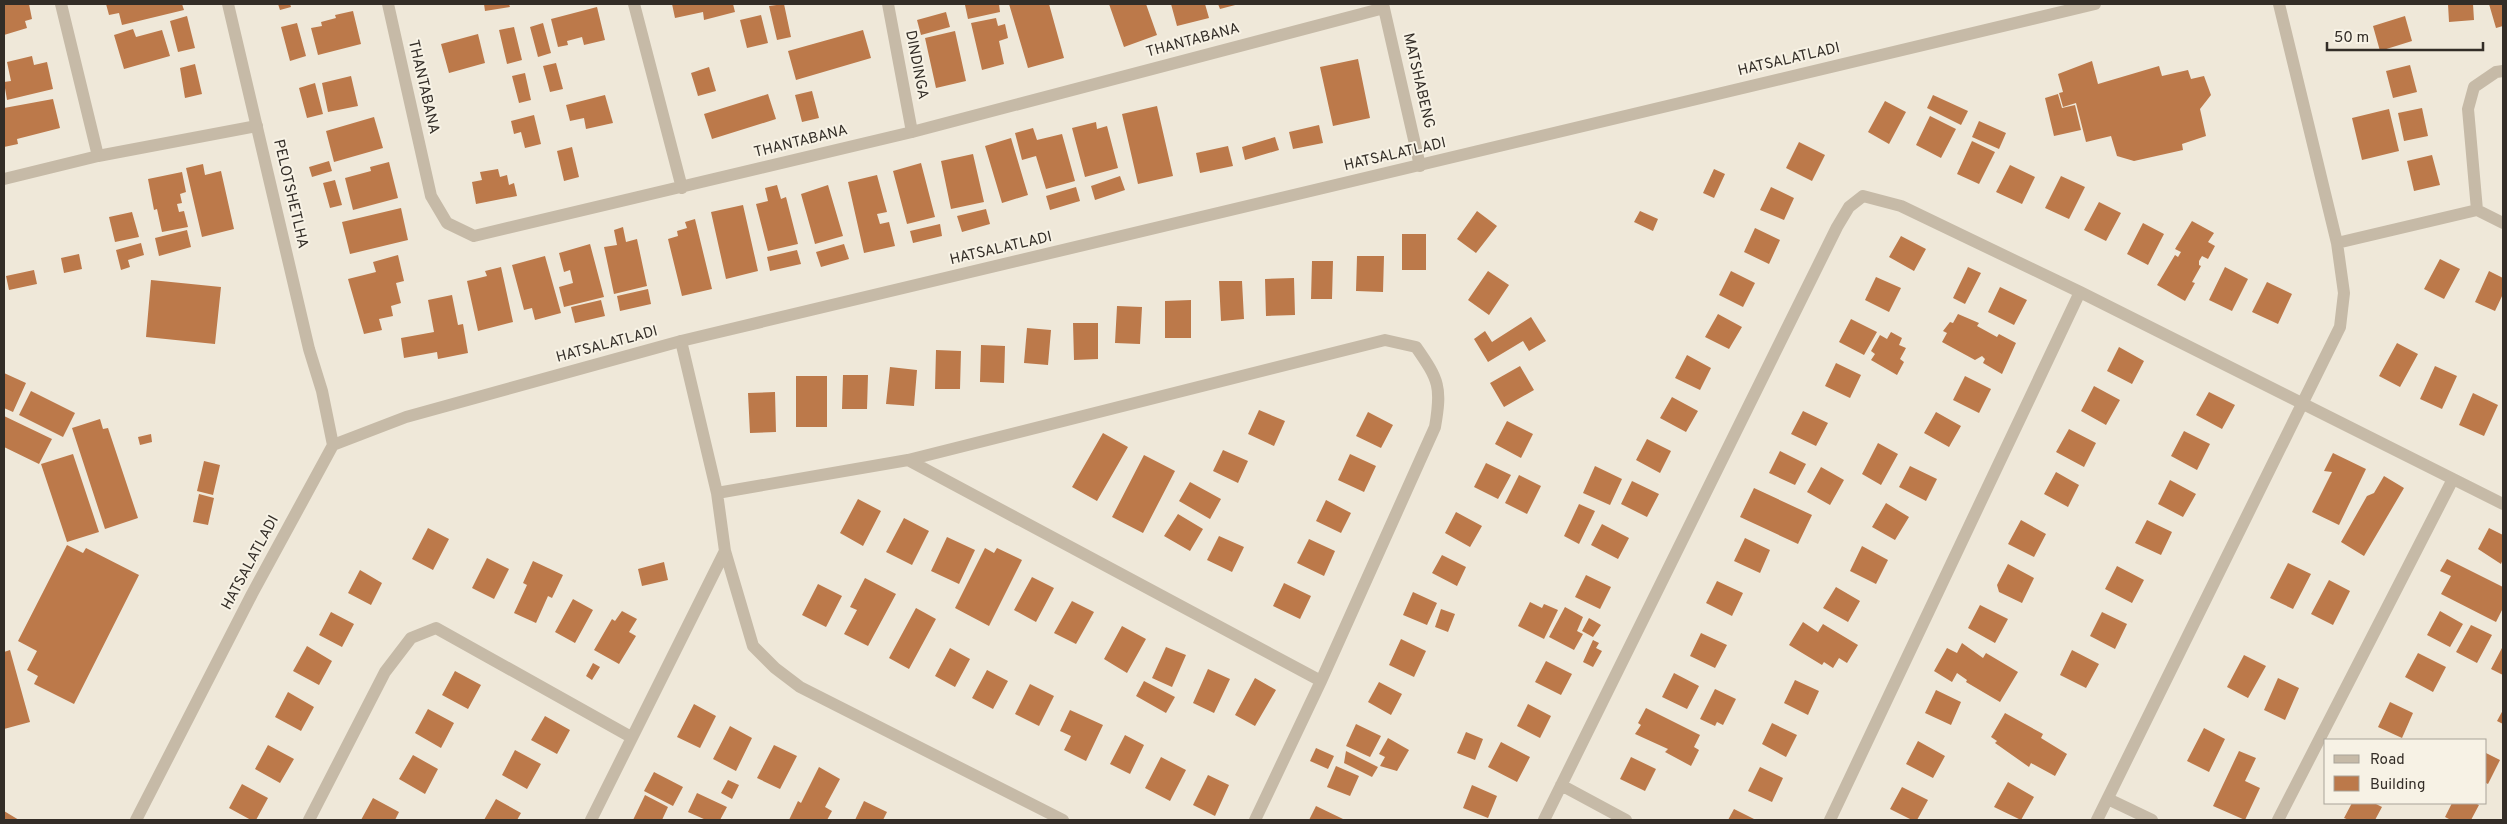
<svg xmlns="http://www.w3.org/2000/svg" width="2507" height="824" font-family="Overpass,sans-serif">
<rect width="100%" height="100%" fill="#efe8d9"/>
<path fill="#bc794a" d="M4 4H29L32 19 25 21 27 28 4 35Z
M106 4H182L184 10 122 25 119 13 109 15Z
M278 4H290L291 7 280 10Z
M484 4H509L510 7 485 11Z
M672 4H733L735 12 704 20 703 12 675 18Z
M784 4 791 37 777 40 769 6Z
M970 4H999L1000 12 968 19 965 5Z
M1009 4H1049L1064 58 1028 68Z
M1109 4H1146L1157 35 1124 47Z
M1171 4H1205L1209 18 1177 26Z
M1218 4H1239L1220 9Z
M2448 4H2473L2474 20 2449 22Z
M2489 4H2503V26L2496 28Z
M597 7 605 40 584 45 582 37 567 41 568 45 558 47 551 19Z
M353 11 361 44 318 55 311 28 322 26 321 22 336 18 335 15Z
M946 12 950 27 921 35 917 20Z
M761 15 768 43 747 48 740 20Z
M187 16 195 48 178 52 170 21Z
M2405 16 2412 41 2380 51 2373 26Z
M996 18 998 26 1005 24 1008 38 999 41 1004 64 982 70 971 23Z
M297 23 306 56 290 61 281 27Z
M543 23 551 53 538 57 530 27Z
M514 27 522 60 507 64 499 30Z
M133 29 136 37 162 30 170 56 124 69 114 35Z
M863 30 871 58 796 80 788 51Z
M955 31 966 81 936 88 925 38Z
M478 34 485 63 449 73 441 44Z
M32 56 34 65 47 62 53 89 7 100 4 82 11 81 7 62Z
M1358 59 1370 118 1333 126 1320 67Z
M2092 61 2098 84 2159 66 2162 76 2188 70 2191 79 2204 76 2211 95 2200 109 2206 136 2182 144 2183 150 2134 161 2117 156 2111 136 2086 142 2076 103 2063 107 2059 93 2063 92 2058 74Z
M556 63 563 89 550 92 543 66Z
M195 64 202 94 185 98 180 68Z
M2410 65 2417 92 2393 98 2386 71Z
M709 67 716 91 698 96 691 73Z
M525 73 531 100 519 103 512 76Z
M351 76 358 106 328 112 322 83Z
M315 83 323 114 307 118 299 88Z
M812 91 819 118 802 122 795 95Z
M768 94 776 119 712 139 704 114Z
M2058 94 2062 108 2075 105 2081 130 2054 136 2045 98Z
M605 95 613 123 586 129 584 118 570 121 566 105Z
M1933 95 1968 111 1961 125 1927 108Z
M53 99 60 128 17 139 18 144 4 147V108Z
M1885 101 1906 112 1889 144 1868 132Z
M1157 106 1173 176 1138 184 1122 114Z
M2422 108 2428 136 2404 141 2398 113Z
M2389 109 2399 151 2362 160 2352 118Z
M534 115 541 144 525 148 521 132 514 134 511 121Z
M1930 116 1956 129 1941 158 1916 145Z
M374 117 383 148 334 162 326 131Z
M1979 121 2006 133 1999 149 1972 137Z
M1096 122 1097 129 1107 126 1118 168 1085 177 1072 128Z
M1319 125 1323 143 1293 149 1289 132Z
M1033 128 1037 140 1062 134 1075 181 1046 189 1036 156 1022 160 1015 133Z
M1275 137 1279 150 1245 160 1242 147Z
M1011 138 1028 195 1002 203 985 146Z
M1972 141 1995 152 1979 184 1957 174Z
M1799 142 1825 155 1812 181 1786 168Z
M1228 146 1233 166 1200 173 1196 153Z
M572 147 579 177 564 181 557 151Z
M973 154 984 202 951 209 941 161Z
M2432 155 2440 185 2414 191 2407 161Z
M329 161 332 171 312 177 309 167Z
M389 162 398 198 353 210 345 178 371 171 370 167Z
M921 163 935 217 907 224 893 171Z
M203 164 205 175 221 171 234 229 202 237 186 168Z
M2010 165 2035 177 2022 204 1996 192Z
M498 169 500 177 507 175 509 185 514 183 517 196 476 204 472 182 482 180 480 172Z
M1714 169 1725 174 1714 198 1703 193Z
M182 172 186 192 180 194 182 203 177 204 179 212 184 211 188 227 162 232 157 209 154 210 148 179Z
M877 175 887 212 877 214 880 224 889 222 895 246 864 253 848 182Z
M1120 176 1125 190 1095 200 1091 186Z
M2061 176 2085 187 2069 219 2045 208Z
M335 180 342 205 330 208 323 183Z
M777 185 781 199 786 197 798 244 768 251 756 204 768 201 765 188Z
M828 185 843 236 815 244 801 194Z
M1076 187 1080 201 1050 210 1046 196Z
M1771 187 1794 198 1784 220 1760 210Z
M2099 202 2121 213 2106 241 2084 230Z
M743 205 758 271 726 279 711 212Z
M401 208 408 240 350 254 342 222Z
M986 209 990 224 962 232 957 216Z
M1477 211 1497 226 1476 253 1457 239Z
M1640 211 1658 219 1653 231 1634 222Z
M132 212 139 237 115 242 109 217Z
M695 219 712 289 682 296 668 239 678 236 677 231 687 228 685 222Z
M2192 221 2214 233 2208 242 2215 246 2208 259 2202 256 2199 261V265L2201 266 2192 282 2195 283 2185 301 2157 285 2175 255 2178 257 2181 252 2175 249Z
M2143 223 2164 234 2148 265 2127 254Z
M940 224 942 236 913 243 910 231Z
M623 227 626 242 637 239 647 286 614 294 604 247 617 245 614 230Z
M1755 228 1780 240 1769 264 1744 252Z
M187 230 191 247 159 256 155 238Z
M1402 234H1426V270H1402Z
M1901 236 1926 249 1914 271 1889 257Z
M141 243 144 255 128 260 130 267 121 270 116 250Z
M590 244 604 297 564 307 559 287 573 283 570 270 564 272 559 253Z
M844 244 849 259 821 267 816 252Z
M797 250 801 264 770 271 767 257Z
M79 254 82 269 64 273 61 258Z
M398 255 404 281 396 283 401 303 391 306 393 316 379 319 382 330 364 334 348 279 376 272 373 262Z
M545 256 561 313 535 320 532 308 524 310 512 265Z
M1357 256H1384L1383 292 1356 291Z
M2440 259 2460 269 2444 299 2424 289Z
M1312 261H1333L1332 299H1311Z
M501 267 513 322 478 331 467 281 487 276 485 271Z
M1968 267 1981 273 1965 304 1953 298Z
M2225 267 2248 279 2232 311 2209 300Z
M34 270 37 284 9 290 6 276Z
M1488 271 1509 285 1489 315 1468 300Z
M1731 271 1755 283 1743 307 1719 295Z
M2489 271 2503 278V294L2495 311 2475 302Z
M1876 277 1901 288 1889 312 1865 300Z
M1294 278 1295 315 1266 316 1265 279Z
M151 280 221 287 215 344 146 337Z
M1219 281H1242L1244 319 1221 321Z
M2267 282 2292 294 2278 324 2252 312Z
M2000 287 2027 300 2014 325 1988 312Z
M648 289 651 304 620 311 617 296Z
M452 295 458 325 463 324 468 353 438 359 437 352 404 358 401 338 434 332 428 300Z
M601 300 605 316 575 323 571 307Z
M1191 300V338H1165V301Z
M1117 306 1142 307 1140 344 1115 343Z
M1718 314 1742 327 1729 349 1705 337Z
M1958 314 1979 323 1977 326 1997 337 1999 334 2016 343 2002 374 1983 363 1985 359 1982 356 1975 360 1942 342 1947 333 1943 331 1950 322 1953 323Z
M1531 317 1546 341 1529 351 1523 341 1488 362 1474 339 1485 331 1492 342Z
M1851 319 1877 332 1864 355 1839 342Z
M1073 323H1098V359L1074 360Z
M1027 328 1051 330 1048 365 1024 363Z
M1891 332 1902 338 1899 345 1906 348 1900 359 1904 362 1897 375 1871 360 1875 354 1871 351 1880 335 1887 339Z
M2397 343 2418 354 2400 387 2379 376Z
M981 345 1005 346 1004 383 980 382Z
M2119 347 2144 361 2132 384 2107 371Z
M936 350 961 351 960 389H935Z
M1687 355 1711 368 1700 390 1675 378Z
M1836 363 1861 375 1850 398 1825 386Z
M1520 366 1534 390 1504 407 1490 383Z
M2435 366 2457 376 2442 409 2420 399Z
M890 367 917 370 914 406 886 404Z
M4 373 26 383 13 412 4 408Z
M843 375H868L867 409H842Z
M796 376H827V427H796Z
M1965 376 1991 389 1979 413 1953 400Z
M2094 386 2120 400 2106 425 2081 411Z
M31 391 75 413 63 437 19 415Z
M775 392 776 432 750 433 748 393Z
M2209 392 2235 405 2222 429 2196 415Z
M2473 393 2498 405 2484 436 2459 425Z
M1672 397 1698 411 1686 432 1660 418Z
M1259 410 1285 421 1274 446 1248 434Z
M1803 411 1828 423 1816 446 1791 434Z
M1368 412 1393 425 1381 448 1356 436Z
M1936 412 1961 426 1949 447 1924 433Z
M4 416 52 439 39 464 4 447Z
M100 419 103 429 108 428 138 518 105 529 72 428Z
M1507 421 1533 434 1521 458 1495 444Z
M2069 429 2096 443 2084 467 2056 452Z
M2184 431 2210 444 2197 470 2171 456Z
M1103 433 1128 447 1097 501 1072 487Z
M151 434 152 442 140 445 138 437Z
M1647 439 1671 451 1660 473 1636 460Z
M1878 443 1898 454 1881 485 1862 474Z
M1223 450 1248 461 1238 483 1213 471Z
M1780 451 1806 464 1795 485 1769 473Z
M2333 453 2366 469 2339 525 2312 512 2332 472 2324 471Z
M73 454 99 532 67 542 41 464Z
M1350 454 1376 466 1364 492 1338 480Z
M1144 455 1175 471 1143 533 1112 517Z
M204 461 220 465 213 495 197 491Z
M1486 463 1511 475 1498 499 1474 487Z
M1595 466 1622 479 1610 505 1583 493Z
M1910 466 1937 479 1926 501 1899 487Z
M1821 467 1844 480 1830 505 1807 492Z
M2056 472 2079 485 2068 507 2044 494Z
M1519 475 1541 486 1527 514 1505 503Z
M2384 476 2404 488 2364 556 2341 542 2367 496 2374 493Z
M2170 480 2196 494 2183 517 2158 504Z
M1632 481 1659 494 1647 517 1621 504Z
M1190 482 1221 499 1210 519 1179 501Z
M1754 488 1812 515 1798 544 1740 517Z
M199 494 214 498 208 525 193 522Z
M858 499 881 511 863 546 840 533Z
M1326 500 1351 513 1341 533 1316 521Z
M1886 503 1909 517 1895 540 1872 527Z
M1579 504 1595 511 1579 544 1564 536Z
M1456 512 1482 526 1470 547 1445 533Z
M1178 514 1203 529 1190 551 1164 536Z
M904 518 929 531 912 565 886 552Z
M2021 520 2046 534 2034 557 2008 544Z
M2147 520 2172 532 2161 555 2135 543Z
M1602 524 1629 538 1618 559 1591 545Z
M428 528 449 539 433 570 412 559Z
M2489 528 2503 535V559L2501 564 2478 549Z
M1219 536 1244 547 1232 572 1207 560Z
M947 537 975 550 959 584 931 571Z
M1745 538 1770 550 1760 573 1734 561Z
M1309 539 1335 551 1324 576 1297 563Z
M67 545 83 553 86 548 139 575 74 704 34 684 38 676 27 670 37 651 18 641Z
M1862 546 1888 560 1876 584 1850 571Z
M985 548 994 553 997 548 1022 560 989 626 955 608Z
M1442 555 1466 567 1457 586 1432 573Z
M487 558 509 569 494 599 472 588Z
M2447 559 2503 587V608L2496 622 2441 594 2451 576 2440 571Z
M533 561 563 575 552 598 548 596 536 623 514 613 527 585 523 583Z
M664 562 668 580 642 586 638 569Z
M2288 563 2311 574 2293 609 2270 598Z
M2008 564 2034 578 2022 603 1999 592 1997 585Z
M2117 566 2144 580 2132 603 2105 589Z
M360 570 382 583 371 605 348 593Z
M1586 575 1611 587 1600 609 1575 597Z
M1032 577 1054 588 1036 622 1014 610Z
M865 578 896 594 868 646 844 634 857 610 850 607Z
M2329 580 2350 591 2333 625 2311 614Z
M1717 581 1743 593 1732 616 1706 603Z
M1284 583 1311 596 1300 619 1273 606Z
M818 584 842 596 826 627 802 615Z
M1836 587 1860 601 1848 622 1823 608Z
M1413 592 1437 603 1427 625 1403 615Z
M573 599 593 610 575 643 555 632Z
M1072 601 1094 612 1076 644 1054 633Z
M1530 602 1542 608 1544 604 1558 610 1544 639 1518 626Z
M1980 605 2008 619 1995 643 1968 628Z
M1565 607 1583 617 1577 631 1583 634 1574 650 1549 637Z
M916 608 936 619 909 669 889 658Z
M1441 609 1455 614 1448 632 1435 627Z
M622 611 637 619 629 632 636 636 619 664 594 650 612 619 615 621Z
M2440 611 2463 624 2450 647 2427 635Z
M331 612 354 624 342 647 319 635Z
M2102 612 2127 624 2115 649 2090 636Z
M1589 618 1601 625 1593 637 1582 631Z
M1803 622 1818 632 1823 624 1858 645 1847 663 1839 658 1833 668 1824 662 1822 665 1789 645Z
M2471 625 2492 635 2477 663 2456 652Z
M1122 626 1146 639 1127 673 1104 659Z
M1701 633 1727 645 1715 668 1690 656Z
M1401 639 1426 651 1414 677 1389 665Z
M1593 640 1599 643 1596 648 1602 651 1593 667 1583 662Z
M1962 643 1983 658 1986 653 2018 672 2000 702 1966 682 1967 680 1957 673 1952 682 1934 671 1947 648 1957 653Z
M307 646 332 661 319 685 293 671Z
M2503 646V675L2491 669Z
M1166 647 1186 655 1172 687 1152 678Z
M950 648 970 659 955 687 935 676Z
M10 650 30 722 4 729V652Z
M2072 650 2099 664 2086 688 2060 675Z
M2418 653 2446 667 2433 692 2405 677Z
M2244 655 2266 666 2248 698 2227 687Z
M1546 661 1572 674 1561 695 1535 682Z
M593 663 600 667 592 680 586 676Z
M1208 669 1230 679 1214 713 1193 703Z
M987 670 1008 681 993 709 972 698Z
M455 671 481 685 468 709 442 695Z
M1674 673 1699 686 1687 709 1662 697Z
M1255 678 1276 690 1255 726 1235 715Z
M2278 678 2299 688 2285 720 2264 710Z
M1795 680 1819 691 1808 715 1784 703Z
M1144 681 1175 697 1166 713 1136 696Z
M1379 682 1402 694 1391 715 1368 702Z
M1030 684 1054 696 1039 726 1015 714Z
M1715 689 1736 699 1723 725 1717 722 1715 726 1700 719Z
M1936 690 1961 702 1951 725 1925 713Z
M288 692 314 707 301 731 275 717Z
M2390 702 2413 713 2402 738 2378 727Z
M694 704 716 716 700 748 677 737Z
M1528 704 1551 716 1540 738 1517 726Z
M1646 708 1700 735 1694 747 1699 750 1691 766 1665 752 1668 749 1635 734 1641 725 1638 723Z
M428 709 454 723 441 748 415 733Z
M1070 710 1103 725 1086 761 1064 750 1071 736 1060 731Z
M2503 710V724L2497 721Z
M2005 713 2043 734 2041 738 2067 754 2055 776 2031 763 2029 767 1995 743 1997 741 1991 737Z
M545 716 570 730 557 754 531 740Z
M1772 723 1797 735 1786 757 1762 744Z
M1356 724 1381 736 1370 757 1346 746Z
M730 726 752 738 736 771 713 759Z
M2204 728 2225 739 2209 772 2187 761Z
M1466 732 1483 739 1475 760 1457 753Z
M1125 735 1144 745 1130 774 1110 764Z
M1388 738 1409 750 1397 771 1380 766 1385 757 1379 754Z
M1918 741 1945 756 1933 778 1906 764Z
M1501 742 1530 757 1517 782 1488 767Z
M268 745 294 759 280 783 255 769Z
M774 745 797 756 780 789 757 778Z
M1316 748 1334 756 1328 769 1310 761Z
M515 750 541 764 527 789 502 775Z
M1346 751 1378 767 1372 777 1344 763Z
M2239 751 2256 758 2245 781 2260 788 2245 820 2213 806Z
M2486 753 2500 760 2488 784 2486 783Z
M413 755 438 769 425 794 399 779Z
M1161 757 1186 770 1170 801 1145 788Z
M1631 757 1656 769 1645 791 1620 779Z
M1336 766 1359 776 1350 796 1327 787Z
M819 767 840 779 825 807 832 811 827 820H789L798 801 801 803Z
M1760 767 1783 778 1772 802 1748 791Z
M654 772 683 787 673 806 644 791Z
M1208 775 1229 785 1215 816 1193 805Z
M728 780 739 785 732 799 721 793Z
M2008 782 2034 797 2021 820 1994 807Z
M242 784 268 798 256 820H251L229 808Z
M1472 785 1497 796 1488 818 1463 808Z
M1902 787 1928 800 1917 820H1912L1890 809Z
M697 793 727 807 720 820H706L688 812Z
M645 795 668 807 662 820H633Z
M373 798 399 812 395 820H361Z
M496 799 521 813 517 820H484Z
M864 801 887 812 883 820H855Z
M2352 803H2374L2382 807 2375 820H2349L2344 818Z
M2452 803H2475L2479 805 2471 820H2451L2445 817Z
M1316 806 1343 819 1342 820H1309Z
M1734 809 1756 820H1728Z
M4 811 19 820H4Z"/>
<g fill="none" stroke-linecap="round" stroke-linejoin="round">
<path stroke="#c6baa7" stroke-width="12" d="M61 4 98 156
M388 4 431 196 447 223 474 236 912 132 1384 8
M634 4 682 188
M888 4 912 132
M1383 4 1420 166
M4 179 98 156 257 126
M2477 210 2468 109 2474 87 2496 72 2503 71
M2337 243 2477 210 2503 223
M681 341 717 493 725 551 753 646 775 668 800 687 1063 820
M908 460 1321 681
M717 493 908 460 1385 340 1416 347C1439 380 1442 387 1435 427L1321 681 1255 820
M1561 785 1626 820
M2108 799 2152 820
M309 820 385 672 411 638 436 628 631 737
M591 820 725 551
M1544 820 1837 227 1849 207 1863 196 1901 206 2080 292 2503 504
M1830 820 2080 292
M2097 820 2340 327 2344 293 2337 243 2279 4
M2278 820 2453 479"/>
<path stroke="#c6baa7" stroke-width="12" d="M228 4 309 349 322 391 333 445
M136 820 252 594 333 445 406 417 681 341 2095 4"/>
</g>
<g text-anchor="middle" dominant-baseline="central" stroke-width="4" stroke-linejoin="round" paint-order="stroke">
<g font-size="15" fill="#332d27" stroke="#f7f2e5">
<text transform="translate(1193 41) rotate(-15)">THANTABANA</text>
<text transform="translate(1789 60) rotate(-13)">HATSALATLADI</text>
<text transform="translate(916 65) rotate(79)">DINDINGA</text>
<text transform="translate(1418 81) rotate(77)">MATSHABENG</text>
<text transform="translate(423 87) rotate(77)">THANTABANA</text>
<text transform="translate(801 142) rotate(-14)">THANTABANA</text>
<text transform="translate(1395 155) rotate(-13)">HATSALATLADI</text>
<text transform="translate(290 194) rotate(77)">PELOTSHETLHA</text>
<text transform="translate(1001 249) rotate(-13)">HATSALATLADI</text>
<text transform="translate(607 345) rotate(-15)">HATSALATLADI</text>
<text transform="translate(251 563) rotate(-62)">HATSALATLADI</text>
</g>
</g>
<rect width="2507" height="824" fill="none" stroke="#332d27" stroke-width="10"/>
<rect x="2324" y="739" width="162" height="65" fill="#f7f2e5" stroke="#a9a399"/>
<rect x="2334" y="755" width="25" height="8" fill="#c6baa7" stroke="#a9a399"/>
<text x="2370" y="764" font-size="15" fill="#332d27">Road</text>
<rect x="2334" y="776" width="25" height="15" fill="#bc794a" stroke="#a9a399"/>
<text x="2370" y="789" font-size="15" fill="#332d27">Building</text>
<path d="M2327 42v8h156v-8" fill="none" stroke="#332d27" stroke-width="2.5"/>
<text x="2334" y="42" font-size="15" fill="#332d27" stroke="#f7f2e5" stroke-width="4" paint-order="stroke">50 m</text>
</svg>
